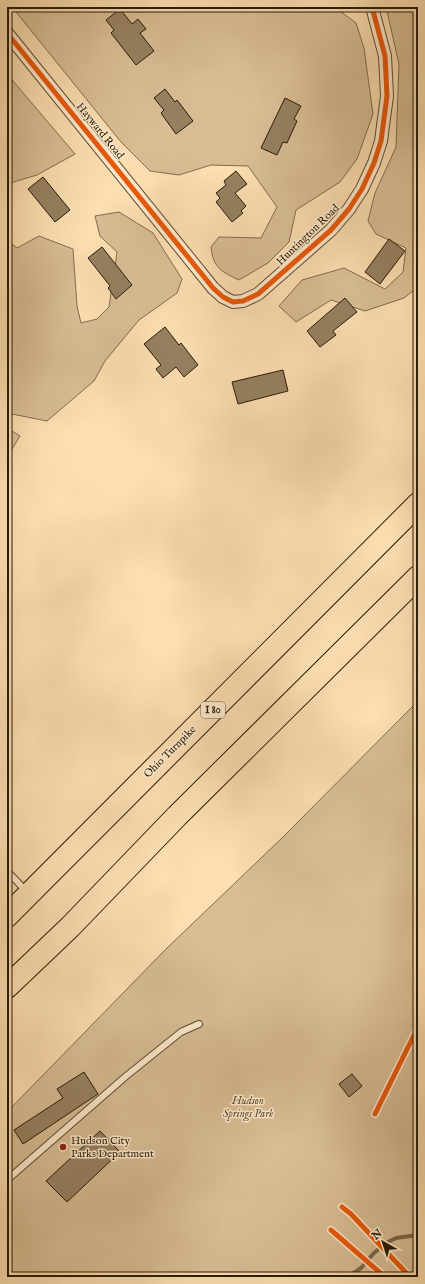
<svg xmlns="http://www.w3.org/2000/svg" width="425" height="1284" font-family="'IM FELL English',serif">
<rect width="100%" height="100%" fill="#fcdeb0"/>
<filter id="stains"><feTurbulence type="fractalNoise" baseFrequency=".005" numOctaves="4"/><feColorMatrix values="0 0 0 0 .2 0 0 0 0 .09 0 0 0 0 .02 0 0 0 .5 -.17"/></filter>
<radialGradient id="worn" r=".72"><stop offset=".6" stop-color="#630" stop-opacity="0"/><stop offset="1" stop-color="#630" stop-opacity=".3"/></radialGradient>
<path fill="#d8bd94" stroke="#806c4e" d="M12 7H335L356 23 364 48 373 114 357 159 340 182 296 210 289 242 268 263 239 280C222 272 213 268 211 247L219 237 261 238 277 207 248 166 211 165 179 175 150 171 121 142Z
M386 7H418V287L404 298 365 311 331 300 296 322 279 306 302 280 344 268 385 289 403 272 406 248 376 234 368 221 375 193 396 147 399 64Z
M7 74 75 154 37 175 7 184Z
M119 212 153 233 182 279 177 293 139 320 105 361 94 381 47 421 7 413V240L17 248 39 236 73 249 77 306 81 323 97 319 109 307 117 252 100 236 95 216Z
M7 428 20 436 7 457Z
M418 701V1277H7V1112L166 949 282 838Z"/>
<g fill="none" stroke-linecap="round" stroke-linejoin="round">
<path stroke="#7c684b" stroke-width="4" d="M348 1277 361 1268 374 1253 386 1243 396 1238 418 1235"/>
</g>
<path fill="#968060" stroke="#281b09" d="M120 9 132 24 138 19 146 29 140 33 154 51 136 65 111 33 114 30 106 20Z
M165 89 175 102 177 100 193 121 176 134 161 113 164 110 154 98Z
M285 98 301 106 294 119 297 121 287 143 283 142 277 155 261 148Z
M236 171 247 184 235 193 246 206 241 211 243 213 232 222 216 202 220 198 216 193 226 185 224 181Z
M43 177 70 210 55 222 28 189Z
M389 239 405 251 380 284 365 272Z
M102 247 132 285 116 299 108 288 110 286 88 258Z
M345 298 357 312 333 331 336 335 320 347 307 331Z
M165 327 179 345 181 343 198 365 184 377 176 367 163 378 156 369 161 365 144 344Z
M283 370 288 391 238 404 232 382Z
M84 1072 98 1094 23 1144 14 1130 63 1098 57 1089Z
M352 1074 362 1086 349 1097 339 1084Z
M100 1131 120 1152 67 1202 46 1181Z"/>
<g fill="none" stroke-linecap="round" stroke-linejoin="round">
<g stroke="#5d4c33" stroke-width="8">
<path id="service" d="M7 871 27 892
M7 1180 125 1077 181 1032 199 1024"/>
</g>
<g stroke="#5d4c33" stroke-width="14">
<path id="minor" d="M7 33 213 288 223 297 233 302 243 301 258 294 331 230 349 209 362 189 374 163 381 141 387 96 385 56 372 7"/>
</g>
<g stroke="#281b09" stroke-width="24">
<path id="motorway" d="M7 916 418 504
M7 987 70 927 177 816 418 577"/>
</g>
<use href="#service" stroke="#fdeacc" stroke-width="6"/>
<use href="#minor" stroke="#fdeacc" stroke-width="12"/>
<use href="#motorway" stroke="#fcdeb0" stroke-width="22"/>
<g stroke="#fdeacc" stroke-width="8">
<path id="cycleway" d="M7 33 213 288 223 297 233 302 243 301 258 294 331 230 349 209 362 189 374 163 381 141 387 96 385 56 372 7
M375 1114 418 1027
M342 1207 351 1214 410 1277
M331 1230 385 1277"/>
</g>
<use href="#cycleway" stroke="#e8590c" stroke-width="5"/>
</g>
<circle fill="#8f2418" stroke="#fdeacc" stroke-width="1.5" cx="63" cy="1147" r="4"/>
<g text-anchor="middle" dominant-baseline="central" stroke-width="3" stroke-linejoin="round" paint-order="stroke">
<rect fill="#fdeacc" stroke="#685944" stroke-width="1" x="201" y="702" width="24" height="16" rx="3"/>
<g font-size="10" font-weight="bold" fill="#281b09">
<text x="213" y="710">I 80</text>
</g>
<g font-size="11" fill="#281b09" stroke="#fdeacc">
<text transform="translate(100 131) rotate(51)">Hayward Road</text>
<text transform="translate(308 235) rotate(-44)">Huntington Road</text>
<text transform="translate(170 752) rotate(-45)">Ohio Turnpike</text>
</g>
<g font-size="11" font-style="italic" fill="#5d4c33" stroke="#fdeacc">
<text x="248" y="1101">Hudson<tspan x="248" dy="13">Springs Park</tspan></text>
</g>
<g font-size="11" fill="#281b09" stroke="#fdeacc" text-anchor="start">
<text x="71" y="1141">Hudson City<tspan x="71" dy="13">Parks Department</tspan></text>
</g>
</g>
<rect width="425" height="1284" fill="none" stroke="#fcdeb0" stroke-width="24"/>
<rect x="8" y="8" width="409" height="1268" fill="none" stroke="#281b09" stroke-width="2"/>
<rect x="12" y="12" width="401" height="1260" fill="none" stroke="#281b09"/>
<g transform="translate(383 1242) rotate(321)" stroke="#fdeacc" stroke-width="3" paint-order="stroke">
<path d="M0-3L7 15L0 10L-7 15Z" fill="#281b09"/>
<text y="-6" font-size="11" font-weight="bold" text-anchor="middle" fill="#281b09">N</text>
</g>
<rect width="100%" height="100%" filter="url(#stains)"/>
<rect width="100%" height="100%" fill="url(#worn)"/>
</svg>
